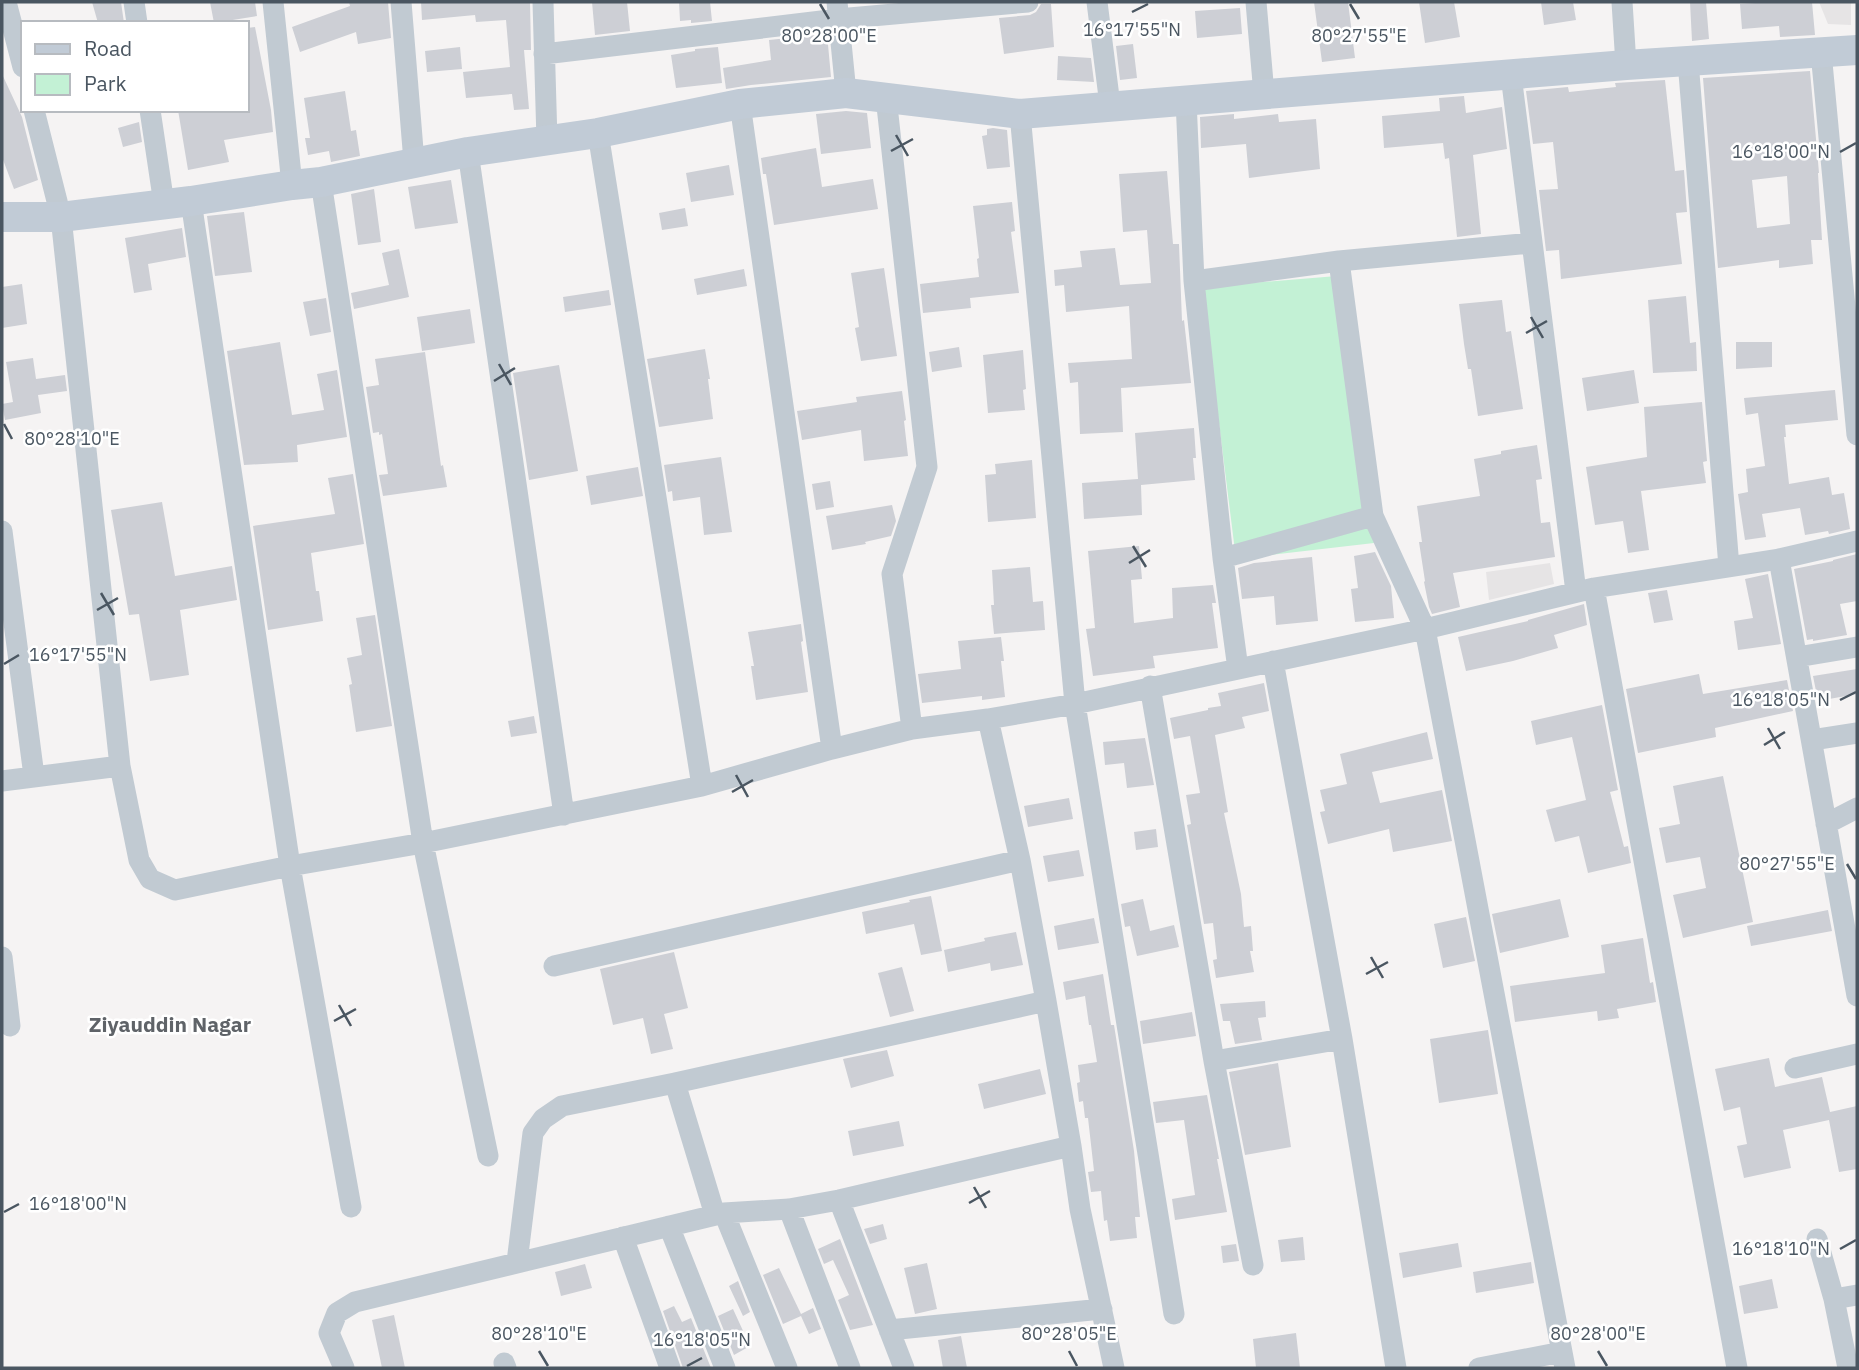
<svg xmlns="http://www.w3.org/2000/svg" width="1859" height="1370" font-family="'IBM Plex Sans',sans-serif">
<rect width="100%" height="100%" fill="#f5f3f3"/>
<path fill="#e6e4e5" d="M1819 2H1851V25L1828 24Z
M1550 563 1554 584 1489 600 1486 572Z"/>
<path fill="#c3f1d5" d="M1337 276 1374 543 1236 559 1202 287Z"/>
<path fill="#cdcfd5" fill-rule="evenodd" d="M92 2H121L124 23H98Z
M210 2H255L257 16 214 23Z
M349 2H388L391 38 358 44 356 32 300 52 292 27 350 6Z
M421 2H530L531 50H524L529 109 514 110 512 94 466 98 463 72 510 67 506 20 476 22 475 15 422 20Z
M592 2H627L630 31 595 35Z
M679 2H710L712 21 691 23V20L680 21Z
M1314 2H1348L1355 58 1322 62Z
M1419 2H1454L1460 37 1425 43Z
M1541 2H1573L1576 20 1544 25Z
M1690 2H1706L1709 39 1692 41Z
M1770 2H1812L1815 35 1780 37 1779 26 1742 29 1740 4Z
M1041 4H1051L1054 47 1004 54 999 18 1030 15 1036 12Z
M1240 8 1242 34 1197 38 1195 11Z
M255 27 271 110 273 132 224 140 229 162 188 170 178 110H247V28Z
M827 34 831 77 751 85 726 89 723 68 771 60 769 40Z
M1133 44 1137 78 1120 80 1116 46Z
M460 47 462 69 427 72 425 51Z
M718 47 722 83 676 88 671 55 695 51V49Z
M1058 56 1091 58 1094 82 1057 80Z
M1810 71 1819 173H1818L1822 240H1811L1813 264 1779 268V260L1718 268 1703 78ZM1787 176 1790 224 1757 228 1752 180Z
M2 74 22 117 38 180 14 189 2 157Z
M1665 80 1675 171 1684 170 1687 212 1676 213 1682 264 1561 279 1559 250 1546 251 1539 190 1558 189 1553 142 1533 144 1526 91 1568 87 1569 92 1616 87 1615 83Z
M345 91 351 131 356 130 360 156 331 162 329 151 308 155 305 138H310L304 98Z
M1464 96 1466 113 1502 107 1507 149 1473 155 1481 234 1457 237 1449 158 1445 159 1443 143 1384 148 1382 116 1440 111 1439 98Z
M846 111 867 113 871 148 821 154 816 114Z
M1234 114V119L1278 114 1279 122 1316 119 1320 169 1249 178 1246 144 1201 148 1200 117Z
M139 122 142 142 123 147 118 128Z
M993 128 1007 130 1010 167 987 169 982 136 987 135V129Z
M816 148 822 187 873 179 878 209 774 225 766 174H763L761 158Z
M729 165 734 195 691 202 686 173Z
M1167 171 1173 244H1179L1182 321 1184 320 1191 383 1121 388 1123 432 1080 434 1078 382 1070 383 1068 363 1132 359 1129 306 1066 312 1064 285 1055 286 1054 270 1082 267 1080 251 1115 248 1120 285 1151 283 1147 230 1123 232 1119 174Z
M451 180 458 223 415 229 408 187Z
M374 189 381 242 358 245 351 194Z
M1012 202 1015 231 1011 232 1019 293 970 298 971 308 923 313 920 284 979 277 977 259 979 258 973 206Z
M685 208 688 226 662 230 659 213Z
M244 212 252 272 215 276 207 216Z
M182 228 186 257 148 264 152 290 134 293 125 238Z
M399 249 409 297 354 309 351 293 389 285 382 253Z
M884 268 897 356 861 361 855 328 859 327 851 273Z
M744 269 747 286 697 295 694 279Z
M22 284 27 324 2 328V287Z
M609 290 611 305 565 312 563 297Z
M1686 296 1690 343 1696 342 1697 371 1653 373 1648 300Z
M326 298 331 332 310 336 303 302Z
M1502 300 1506 332 1511 331 1523 409 1478 416 1471 369H1468L1464 344 1459 304Z
M470 309 475 343 422 351 417 317Z
M280 342 292 415 324 410 317 374 337 370 347 437 297 445 298 462 244 465 227 351Z
M1736 342H1772V367L1736 369Z
M959 347 962 367 932 372 929 352Z
M705 349 710 379H708L713 419 659 427 647 359Z
M1023 350 1026 389 1023 390 1025 410 988 413 983 355Z
M425 352 441 466 443 465 447 487 383 496 379 475 388 474 382 434 379 435V432L373 433 366 387 379 385 375 359Z
M33 358 36 379 65 375 67 391 38 395 41 413 5 420 2 404 13 402 6 362Z
M559 365 578 471 529 480 513 373Z
M1634 370 1639 403 1587 411 1582 378Z
M1835 390 1838 420 1785 425 1786 437H1784L1789 484 1829 477 1832 495 1844 493 1850 529 1829 534 1828 531 1805 535 1800 508 1762 514 1766 537 1745 540 1738 494 1748 492 1746 469 1765 466 1758 413 1746 415 1744 398Z
M902 391 906 420 904 421 908 456 864 461 861 430 802 440 797 411 857 402 856 397Z
M1702 402 1707 461 1703 462 1706 483 1641 491 1649 550 1628 553 1623 521 1595 525 1586 467 1647 457 1644 407Z
M1194 428 1196 458H1193L1195 480 1141 485 1142 515 1084 519 1082 483 1138 479 1135 433Z
M1537 445 1542 479 1536 480 1541 523 1550 522 1555 557 1453 573 1460 607 1432 614 1429 607 1424 582 1425 581 1419 542H1422L1417 506 1480 496 1474 459 1501 454V451Z
M721 457 732 532 704 535 700 497 673 501 672 491 668 492 664 465Z
M1032 460 1036 518 988 522 985 475 996 474 995 464Z
M638 467 643 496 591 505 586 476Z
M353 474 364 544 311 553 316 591H319L323 621 268 630 253 526 335 514 328 478Z
M830 481 834 507 816 510 812 484Z
M162 502 175 576 232 566 237 600 180 610 189 675 150 681 139 614 129 615 111 510Z
M892 505 896 521 891 536 865 542 866 544 832 550 826 516Z
M1139 546 1142 579 1131 580 1134 623 1173 618 1172 588 1213 585 1216 603H1212L1218 648 1153 656 1155 668 1093 676 1086 629 1095 628 1088 551Z
M1375 552 1391 586 1394 618 1355 622 1351 589 1358 588 1354 556Z
M1857 554V601L1840 604 1847 635 1813 641V639L1807 640 1794 569 1833 561V560Z
M1312 557 1318 621 1276 625 1274 596 1242 599 1238 568 1254 563Z
M1030 567 1033 602 1043 601 1045 630 994 634 991 605H994L992 570Z
M1768 574 1781 644 1738 650 1734 621 1753 618 1745 579Z
M1667 590 1673 620 1654 623 1648 593Z
M1584 604 1587 625 1554 635 1558 648 1513 661 1466 671 1458 637 1528 621V620Z
M375 615 392 726 356 732 349 685 352 684 347 658 362 655 356 618Z
M801 624 803 641 801 642 808 692 756 700 751 666H754L748 632Z
M1001 637 1004 661H1001L1005 697 982 700V696L922 703 918 674 961 669 958 641Z
M1857 669V694L1818 701 1813 676Z
M1699 674 1703 694 1787 680 1793 711 1715 728 1716 737 1638 753 1626 689Z
M1264 683 1269 711 1242 717 1245 728 1215 735 1228 812 1224 813 1241 894 1244 927 1251 926 1253 951H1250L1254 972 1216 978 1213 960 1217 959 1213 923 1204 924 1187 825 1191 824 1186 795 1200 793 1190 736 1174 739 1170 718 1208 710V708L1221 706 1218 693Z
M1602 705 1618 790 1610 792 1624 847 1628 846 1631 863 1588 873 1579 836 1555 842 1546 810 1586 800 1572 737 1536 745 1531 721Z
M534 716 537 733 511 737 508 721Z
M1427 732 1433 759 1372 772 1380 803 1442 790 1452 841 1393 852 1389 829 1328 844 1320 812 1325 811 1320 790 1347 784 1340 754Z
M1145 738 1154 785 1127 788 1124 763 1105 765 1103 742Z
M1723 776 1753 922 1683 938 1673 895 1706 888 1700 857 1666 863 1659 828 1680 824 1673 786Z
M1069 798 1073 819 1028 827 1024 806Z
M1156 829 1158 847 1136 850 1134 832Z
M1079 850 1084 876 1048 882 1043 856Z
M931 896 942 951 921 955 914 924 866 934 862 912 910 902 909 900Z
M1143 899 1150 931 1174 925 1179 947 1137 956 1130 926 1125 927 1121 904Z
M1560 899 1569 937 1500 953 1492 914Z
M1828 910 1832 931 1751 946 1747 926Z
M1466 917 1475 961 1443 968 1434 924Z
M1094 918 1099 943 1058 950 1054 926Z
M1016 932 1023 965 991 971 990 963 948 972 944 950 985 941 984 938Z
M1643 938 1650 983 1653 982 1656 1002 1617 1009 1619 1018 1598 1021 1597 1011 1515 1022 1510 986 1605 973 1601 945Z
M674 952 688 1008 664 1014 673 1049 651 1054 643 1018 613 1025 600 969Z
M902 967 914 1011 890 1017 878 973Z
M1103 974 1111 1025H1114L1134 1151 1140 1217H1135L1137 1238 1110 1241 1107 1220 1104 1221 1101 1191 1091 1192 1088 1172 1094 1171 1088 1118H1085L1083 1101 1079 1102 1077 1083 1080 1082 1078 1065 1097 1062 1091 1025H1089L1085 996 1066 1000 1063 982Z
M1265 1001 1266 1017 1258 1018 1262 1040 1235 1044 1230 1021H1223L1220 1004Z
M1192 1012 1196 1036 1143 1044 1140 1021Z
M1488 1030 1498 1094 1439 1103 1430 1039Z
M887 1050 894 1076 851 1088 843 1059Z
M1769 1058 1775 1087 1822 1077 1830 1112 1857 1106V1169L1839 1172 1829 1120 1783 1130 1791 1168 1744 1178 1737 1146 1747 1144 1740 1107 1724 1111 1715 1069Z
M1278 1063 1291 1147 1245 1155 1229 1072Z
M1040 1069 1046 1094 984 1109 978 1084Z
M1207 1095 1219 1159H1217L1227 1212 1175 1220 1172 1199 1195 1195 1184 1120 1156 1123 1153 1102Z
M899 1121 904 1146 853 1156 848 1131Z
M883 1224 887 1239 870 1244 864 1229Z
M1303 1237 1305 1260 1281 1262 1278 1240Z
M840 1239 873 1325 850 1330 838 1300 849 1295 833 1260 824 1264 818 1249Z
M1458 1243 1462 1267 1403 1278 1399 1253Z
M1236 1244 1239 1261 1223 1263 1221 1246Z
M1531 1262 1534 1283 1476 1293 1473 1272Z
M927 1263 937 1309 915 1314 904 1268Z
M585 1264 592 1288 561 1296 555 1272Z
M779 1268 801 1314 813 1308 821 1329 809 1334 801 1316 783 1324 763 1275Z
M1772 1279 1778 1308 1744 1314 1739 1286Z
M738 1281 750 1312 743 1316 729 1286Z
M674 1306 682 1322 691 1318 711 1368H683L663 1311Z
M733 1309 750 1346 734 1355 718 1316Z
M394 1315 405 1368H382L372 1320Z
M1296 1333 1300 1368H1256L1253 1339Z
M961 1336 967 1368H943L938 1340Z"/>
<g fill="none" stroke-linecap="round" stroke-linejoin="round">
<path stroke="#c1cad2" stroke-width="21" d="M6 2 23 67
M134 2 137 23
M273 2 292 185
M401 2 414 162
M543 2 547 141
M837 2 846 93
M1097 2 1110 105
M1256 2 1264 94
M1622 2 1626 65
M1821 52 1857 435
M544 54 838 19 1028 2
M1688 61 1729 567
M1511 75 1576 592
M886 97 927 467 892 574 912 729
M1186 100 1194 281 1223 558 1238 669
M740 104 832 749
M34 110 61 217 120 766 139 860 150 879 175 890 290 866 423 843 702 786 832 749 912 729 988 719 1075 704 1425 629 1594 588
M150 110 164 204
M1020 114 1075 704 1174 1314
M598 133 702 786
M468 152 564 815
M321 182 423 843 488 1156
M191 201 290 866 351 1207
M1339 261 1373 516 1425 629 1565 1368
M1194 281 1339 261 1531 243
M2 531 34 776
M1857 541 1779 559 1857 996
M1223 558 1373 516
M1797 657 1857 647
M1273 661 1342 1039 1396 1368
M1150 686 1214 1061
M988 719 1020 860 1046 1001
M1812 740 1857 733
M2 781 120 766
M1826 824 1857 808
M2 957 10 1026
M554 966 1020 860
M1795 1068 1857 1054
M839 1200 904 1368
M789 1209 850 1368
M724 1213 787 1368
M715 1215 675 1083 1046 1001 1071 1146
M669 1226 725 1368
M623 1237 670 1368
M1817 1239 1834 1299 1848 1368
M517 1262 533 1133 543 1119 562 1106 675 1083
M1253 1265 1214 1061 1342 1039
M1834 1299 1857 1295
M889 1330 1102 1309
M504 1363 506 1368
M344 1368 329 1333 337 1313 355 1302 724 1213 789 1209 839 1200 1071 1146 1080 1209 1114 1368
M1479 1368 1562 1352
M1737 1368 1594 588 1779 559"/>
<path stroke="#c1cbd6" stroke-width="30" d="M2 217H61L191 201 292 185 321 182 468 152 598 133 740 104 846 93 1020 114 1626 65 1857 50"/>
</g>
<path fill="none" stroke="#4a5661" stroke-width="2.5" d="M820 4 829 19M1350 4 1359 19M1132 12 1148 4M896 135 908 156M891 151 913 139M1840 152 1856 143M1531 317 1543 338M1526 333 1547 321M499 364 511 385M494 381 515 368M4 424 12 439M1133 546 1146 567M1129 563 1150 550M101 593 114 615M97 610 118 598M4 664 19 655M1840 700 1856 692M1768 728 1780 749M1764 745 1785 732M736 775 748 797M732 792 753 780M1847 864 1856 879M1371 957 1383 978M1366 974 1388 962M339 1005 351 1026M334 1021 356 1009M974 1187 986 1208M969 1203 990 1191M4 1212 19 1204M1840 1249 1856 1240M539 1351 548 1366M1069 1351 1077 1366M1598 1351 1607 1366M687 1366 702 1358"/>
<g text-anchor="middle" dominant-baseline="central" stroke-width="5" stroke-linejoin="round" paint-order="stroke">
<g font-size="21" font-weight="bold" fill="#5f6368" stroke="#fff">
<text x="170" y="1024">Ziyauddin Nagar</text>
</g>
</g>
<g font-size="18" text-anchor="middle" fill="#4a5661" stroke="#fff" stroke-width="5" stroke-linejoin="round" paint-order="stroke">
<text x="1132" y="36">16°17'55"N</text>
<text x="1359" y="42">80°27'55"E</text>
<text x="829" y="42">80°28'00"E</text>
<text x="1781" y="158">16°18'00"N</text>
<text x="72" y="445">80°28'10"E</text>
<text x="78" y="661">16°17'55"N</text>
<text x="1781" y="706">16°18'05"N</text>
<text x="1787" y="870">80°27'55"E</text>
<text x="78" y="1210">16°18'00"N</text>
<text x="1781" y="1255">16°18'10"N</text>
<text x="539" y="1340">80°28'10"E</text>
<text x="1069" y="1340">80°28'05"E</text>
<text x="1598" y="1340">80°28'00"E</text>
<text x="702" y="1346">16°18'05"N</text>
</g>
<rect width="1859" height="1370" fill="none" stroke="#4a5661" stroke-width="7"/>
<rect x="21" y="21" width="228" height="91" fill="#ffffff" stroke="#b7bbc0" stroke-width="2"/>
<rect x="35" y="44" width="35" height="10" fill="#c1cbd6" stroke="#b7bbc0" stroke-width="2"/>
<text x="84" y="56" font-size="21" fill="#4a5661">Road</text>
<rect x="35" y="74" width="35" height="21" fill="#c3f1d5" stroke="#b7bbc0" stroke-width="2"/>
<text x="84" y="91" font-size="21" fill="#4a5661">Park</text>
</svg>
